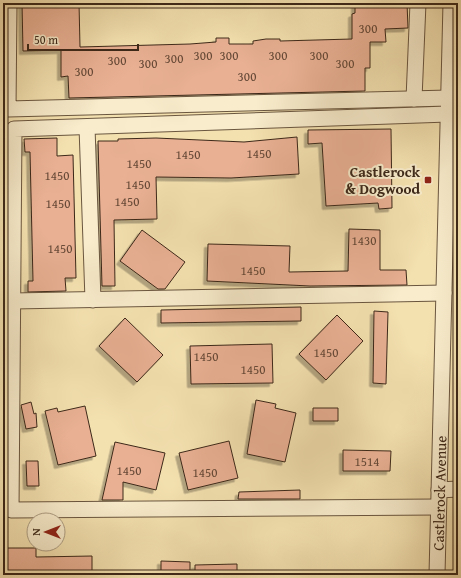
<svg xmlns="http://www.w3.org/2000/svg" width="461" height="578" font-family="'Gentium Book Plus',serif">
<defs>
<filter id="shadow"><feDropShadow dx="-3.5" dy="3.5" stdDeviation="0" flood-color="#0004"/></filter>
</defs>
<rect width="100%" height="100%" fill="#f4e1b0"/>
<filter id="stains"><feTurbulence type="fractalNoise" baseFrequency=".005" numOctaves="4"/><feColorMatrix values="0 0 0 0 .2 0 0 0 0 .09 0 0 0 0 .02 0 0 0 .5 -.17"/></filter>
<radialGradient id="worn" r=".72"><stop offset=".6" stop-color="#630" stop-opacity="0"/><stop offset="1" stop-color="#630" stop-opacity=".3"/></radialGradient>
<path fill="#e9b093" stroke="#3c2819" filter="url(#shadow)" d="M22 3H79L80 47 190 44 216 42V38H229V44H253V41L266 39H280V41L352 39V14L355 13V3H407L408 28 385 29 386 42H370V68H365V91L69 98 68 76 61 77V50L23 51Z
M391 129 392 208 379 209 378 203 326 206 322 143 308 144V130Z
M297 137 299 174 231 178 156 177 157 219 114 220 115 286H102L98 141H118V139L156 138 244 142Z
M57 138V156L73 155 76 278H65L66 291 28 292V281H33L30 152H25L24 139Z
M349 229 380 230V270H406L407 285 310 286 207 281 208 244 290 246 289 272 348 271Z
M142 230 185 262 165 289H158L120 261Z
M301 307V321L161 323V310Z
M374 311 388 312 386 384 373 383Z
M337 315 363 341 326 380 299 354Z
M125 318 163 355 137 382 99 346Z
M272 344 273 383 191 384 190 346Z
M256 400 276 404 275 408 296 413 285 462 247 454Z
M31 402 34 414 36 413 37 427 26 429 21 405Z
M85 406 96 456 58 465 45 411 57 408 58 412Z
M313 408H338V421H313Z
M229 441 238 478 188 490 179 453Z
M115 442 165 453 156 490 123 482V500H102Z
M343 450 391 451 390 471H343Z
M26 461H38L39 486H27Z
M300 490V499H238L239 492Z
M3 548H36V557L92 556V575H5V568H3Z
M161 561 190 562V575H161Z
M237 564V575H195V565Z"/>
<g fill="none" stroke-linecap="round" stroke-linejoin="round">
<g stroke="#6a563f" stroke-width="17">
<g id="minor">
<path d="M9 3 8 109 449 98"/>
<path d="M414 99 418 3"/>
<path d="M87 127 93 300"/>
<path d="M13 301 444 293"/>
<path d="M439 490 458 489"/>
<path d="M438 507 11 510 14 129 448 114"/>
<path id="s1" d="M437 575 451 3"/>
</g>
</g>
<use href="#minor" stroke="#f8eccc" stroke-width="15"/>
</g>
<rect fill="#8f2418" stroke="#f8eccc" stroke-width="1.5" x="424" y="176" width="8" height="8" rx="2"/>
<g text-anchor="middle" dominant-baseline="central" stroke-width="4" stroke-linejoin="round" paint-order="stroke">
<g font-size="13" fill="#674a38">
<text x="368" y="28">300</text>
<text x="203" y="55">300</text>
<text x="229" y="55">300</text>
<text x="278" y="55">300</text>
<text x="319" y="55">300</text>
<text x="174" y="58">300</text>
<text x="117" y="60">300</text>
<text x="148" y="63">300</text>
<text x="345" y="63">300</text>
<text x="84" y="71">300</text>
<text x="247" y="76">300</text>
<text x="259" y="153">1450</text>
<text x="188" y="154">1450</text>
<text x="139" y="163">1450</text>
<text x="57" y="175">1450</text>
<text x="138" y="184">1450</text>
<text x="127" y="201">1450</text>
<text x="58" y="203">1450</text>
<text x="364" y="240">1430</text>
<text x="60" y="248">1450</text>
<text x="253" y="270">1450</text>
<text x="326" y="352">1450</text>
<text x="206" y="356">1450</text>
<text x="253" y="369">1450</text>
<text x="367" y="461">1514</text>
<text x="129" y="470">1450</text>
<text x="205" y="472">1450</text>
</g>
<g font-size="15" font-weight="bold" fill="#3c2819" stroke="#f8eccc" text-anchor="end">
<text x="420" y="171">Castlerock<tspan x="420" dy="17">&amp; Dogwood</tspan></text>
</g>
<g font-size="15" fill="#3c2819" stroke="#f8eccc">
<text stroke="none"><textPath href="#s1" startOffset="82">Castlerock Avenue</textPath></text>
</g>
</g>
<rect width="461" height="578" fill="none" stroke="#f4e1b0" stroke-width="16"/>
<rect x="4" y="4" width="453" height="570" fill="none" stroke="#3c2819" stroke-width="2"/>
<rect x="8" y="8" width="445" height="562" fill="none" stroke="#3c2819"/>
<g transform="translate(46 532) rotate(270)"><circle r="19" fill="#f8eccc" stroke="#ad9e84"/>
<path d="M0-3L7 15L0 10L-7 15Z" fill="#8f2418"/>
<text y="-6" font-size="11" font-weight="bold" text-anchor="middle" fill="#3c2819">N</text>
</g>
<path d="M28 44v6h110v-6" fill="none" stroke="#3c2819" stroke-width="2"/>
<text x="34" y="44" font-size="12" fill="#3c2819" stroke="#f8eccc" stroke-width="3" paint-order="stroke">50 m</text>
<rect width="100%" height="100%" filter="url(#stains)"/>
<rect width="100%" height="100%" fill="url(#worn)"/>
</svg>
